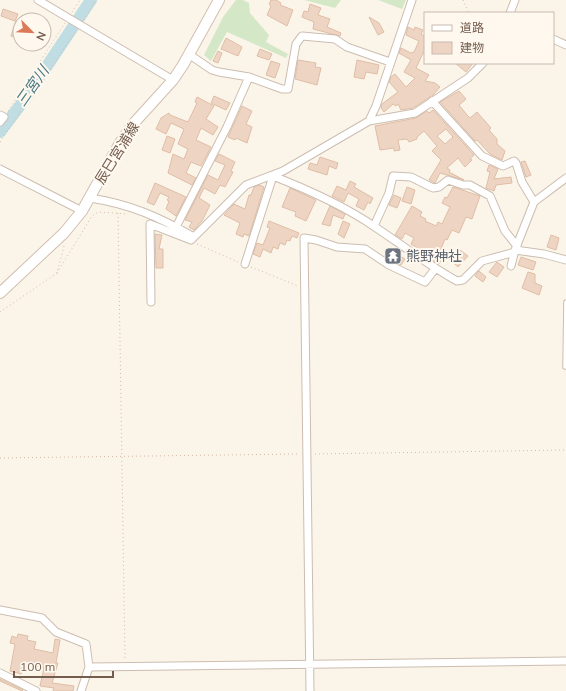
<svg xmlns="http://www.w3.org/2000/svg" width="566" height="691" font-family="Mulish,'Noto Sans JP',sans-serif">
<rect width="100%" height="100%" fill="#fbf5e9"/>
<path fill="#d4e8c8" d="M236 0H243L249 3 250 13 269 35 266 42 288 54 286 58 227 32 211 61 204 55 223 17Z
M304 0H341L335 8Z
M378 0H406L402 9Z"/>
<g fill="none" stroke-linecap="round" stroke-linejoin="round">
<path stroke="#bfdde3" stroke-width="12" d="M0 132 25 99 91 0"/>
</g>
<path fill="#eed5c3" stroke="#e0bda5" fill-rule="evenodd" d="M271 0H276L281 3 280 5 293 10 287 26 267 15 271 6 269 4Z
M310 4 321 8 318 15 330 19 327 27 341 33 340 36 313 29 314 22 302 17 304 11 308 12Z
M3 9 18 14 15 21 1 16Z
M369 17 379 23 384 32 378 35Z
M16 21 20 22V39L11 36Z
M408 27 414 30 415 27 423 30 421 34 425 37V49L416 68 429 75 425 81 435 83 440 87 433 95 413 108 401 110 398 104 396 106 393 104 384 112 381 108 382 104 398 92 389 82 391 77 395 74 406 87 415 78 404 72 411 60 399 53 401 48 411 53 414 52 419 41 406 35Z
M226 38 242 47 238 56 221 49Z
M260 49 272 54 269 60 257 56Z
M218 51 222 53 218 63 213 61Z
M298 60 316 63 315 67 321 68 317 85 295 79Z
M357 60 379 65 377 74 366 72 364 79 354 77Z
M271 61 280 64 275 78 266 75Z
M455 63H473L466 72Z
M459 91 466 99 459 105 467 115 470 118 477 112 491 128 489 130 497 139V144L505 151 502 160 490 154 477 140 475 141 440 102Z
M214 96 230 103 226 110 211 103Z
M197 97 214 106 206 119 218 127 213 135 201 128 196 140 211 147 201 166 191 162 186 173 196 178 192 185 168 173 173 154 184 159 188 149 178 144 184 129 171 123 166 134 156 129 161 118 169 113 170 115 188 122 197 103 195 102Z
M242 106 252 111 246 124 252 127 247 143 236 138 235 140 228 137Z
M433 110 474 155 470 159 472 160 465 167 458 158 447 168 450 170 449 172 464 180 440 173 435 183 429 180 441 160 432 151 437 146 424 131 417 137V139L409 142 407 139 398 140 400 150 394 151V148L380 150 375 126 416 118 427 111 429 113ZM446 129 453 137 445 144 437 136Z
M167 136 175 139 170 153 162 150Z
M219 154 235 162 231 171 233 172 225 187 220 185 215 194 204 188 199 198 210 205 202 221 194 230 189 227 192 222 185 220 208 175 218 180 225 165 215 161Z
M320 157 338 163 336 169 329 166 327 175 308 169 310 163 317 165Z
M525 161 531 175 526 177 521 162Z
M489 165 498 169 494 179 511 177 512 183 496 185 494 191 486 188 490 172 487 171Z
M350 181 356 184 354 187 373 198 370 204 368 202 364 210 356 206 359 199 348 193 344 202 332 196 337 186 346 190Z
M155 183 186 197 176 216 166 209 169 201 167 200 169 197 160 193 154 205 147 202Z
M260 185 264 187 249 236 244 234 243 237 236 234 240 223 224 215 234 204 245 209 249 195H251L254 187Z
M407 187 415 190 411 204 402 201Z
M453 187 480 196 472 219 466 217 459 233 452 230 447 240 445 239 441 249 445 252 439 264 424 255 425 253 411 244 414 238 405 233 402 239 395 235 412 206 422 212 420 216 426 219 425 221 436 226 438 222 442 224 450 207 442 203 445 197 447 198Z
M290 188 316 200 306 221 295 216 296 212 282 207Z
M394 195 401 198 397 208 389 205Z
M330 206 345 214 343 219 333 215 330 226 322 224Z
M269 221 299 233 297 238 292 236 290 241 287 240 285 245 280 243 278 249 273 247 271 253 263 249 260 257 253 254 257 243 263 245 270 228 267 227Z
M343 221 350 224 344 238 338 234Z
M155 234 162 235 159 249H163V268H156Z
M551 235 559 238 556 250 547 247Z
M391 248 400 253 398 255 405 259 401 265 386 257Z
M460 250 468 256 458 267 450 260Z
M521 257 536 262 533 270 518 265Z
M497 262 504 267 497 277 489 272Z
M479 271 486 277 483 282 475 276Z
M528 272 535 274V283L542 286 539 295 522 288Z
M18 634 28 636 27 640 36 642 34 649 53 653 55 639 60 640 56 663H58L52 683 74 686 73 691H53L54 688 40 686 44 668 24 663 21 674 10 671 15 644 10 643 12 636 17 638Z
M0 679 23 690 22 691 0 681Z"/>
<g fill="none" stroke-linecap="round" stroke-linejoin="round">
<g stroke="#ccbdb0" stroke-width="5.5">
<path id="lane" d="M565 367 566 302"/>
</g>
<g stroke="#ccbdb0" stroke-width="9">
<path id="street" d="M38 0 173 80
M510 13 515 0
M553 39 566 45
M190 55 212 70 219 72 249 77 282 89H288L296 44 302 36 335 39 347 47 390 62
M432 101 482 156 503 166 514 161 516 163 522 182 534 202
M0 115 4 117 0 122
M369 121 376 106 412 0
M0 169 82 211
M273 176C309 190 343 205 375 227 402 245 428 265 457 281L463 280 482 261 515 252
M90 198C130 204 159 217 194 237
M374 226 389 193 393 176 411 177 433 188 439 187 448 180 463 185H470L490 196 505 231 517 246
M176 227 227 127 249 77
M515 250 544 254 566 260
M245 264 273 176
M511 266 515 250 534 202 566 178
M151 302 150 224 191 240 246 185 283 171 369 121 415 113 468 78 483 63
M0 610 37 617 42 618 56 632 86 644 89 667 81 691
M89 667 566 661
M0 673 36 691
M310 691 304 238 316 240 337 247 365 249 389 265 425 282 435 269"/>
</g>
<g stroke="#d1bfb0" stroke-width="12">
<path id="secondary" d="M0 293 64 233 82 211 120 143 134 123 173 80 183 65 219 0"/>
</g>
<path stroke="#d3b9a6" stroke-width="1" stroke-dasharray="1 3" stroke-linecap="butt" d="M463 0 469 13
M72 12 80 0
M84 20 96 0
M8 111 65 23
M0 142 76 31
M118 213 125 659
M197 244 238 262
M251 267 298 286
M57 273 92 216 98 212 128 214
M0 312 57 273 64 246
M315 454 566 450
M0 458 299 454"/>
<use href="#lane" stroke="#fff" stroke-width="3.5"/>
<use href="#street" stroke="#fff" stroke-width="7"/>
<use href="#secondary" stroke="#fff" stroke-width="10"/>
</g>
<defs>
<g id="temple-square" transform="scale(0.9)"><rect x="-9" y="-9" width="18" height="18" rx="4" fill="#6b7280" stroke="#fef8ef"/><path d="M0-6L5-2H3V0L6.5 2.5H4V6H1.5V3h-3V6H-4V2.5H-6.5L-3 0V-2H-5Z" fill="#fff"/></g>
</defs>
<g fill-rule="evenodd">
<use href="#temple-square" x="393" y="256"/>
</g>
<g text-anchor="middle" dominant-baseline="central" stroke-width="4" stroke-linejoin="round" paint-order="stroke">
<g font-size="14" fill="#745d4e" stroke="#fef8ef">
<text transform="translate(117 153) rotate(-58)">辰巳宮浦線</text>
</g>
<g font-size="14" fill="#5b616d" stroke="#fef8ef" text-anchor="start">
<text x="406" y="256">熊野神社</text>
</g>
<g font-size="15" font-style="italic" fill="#4a7a85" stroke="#fef8ef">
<text transform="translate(32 86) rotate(-55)">三宮川</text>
</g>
</g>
<rect x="424" y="12" width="130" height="52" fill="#fef8ef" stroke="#c7baaf"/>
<rect x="432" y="25" width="20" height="6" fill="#ffffff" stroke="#c7baaf"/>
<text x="460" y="32" font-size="12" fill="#745d4e">道路</text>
<rect x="432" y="42" width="20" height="12" fill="#eed5c3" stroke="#c7baaf"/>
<text x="460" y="52" font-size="12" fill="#745d4e">建物</text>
<g transform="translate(32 32) rotate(114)"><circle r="19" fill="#fef8ef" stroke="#c7baaf"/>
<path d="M0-3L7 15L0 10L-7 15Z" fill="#db7958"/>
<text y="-6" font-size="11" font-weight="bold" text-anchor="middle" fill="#745d4e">N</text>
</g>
<path d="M14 671v6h99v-6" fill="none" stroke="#745d4e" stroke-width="2"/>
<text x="20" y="671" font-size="12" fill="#745d4e" stroke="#fef8ef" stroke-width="3" paint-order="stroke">100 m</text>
</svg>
